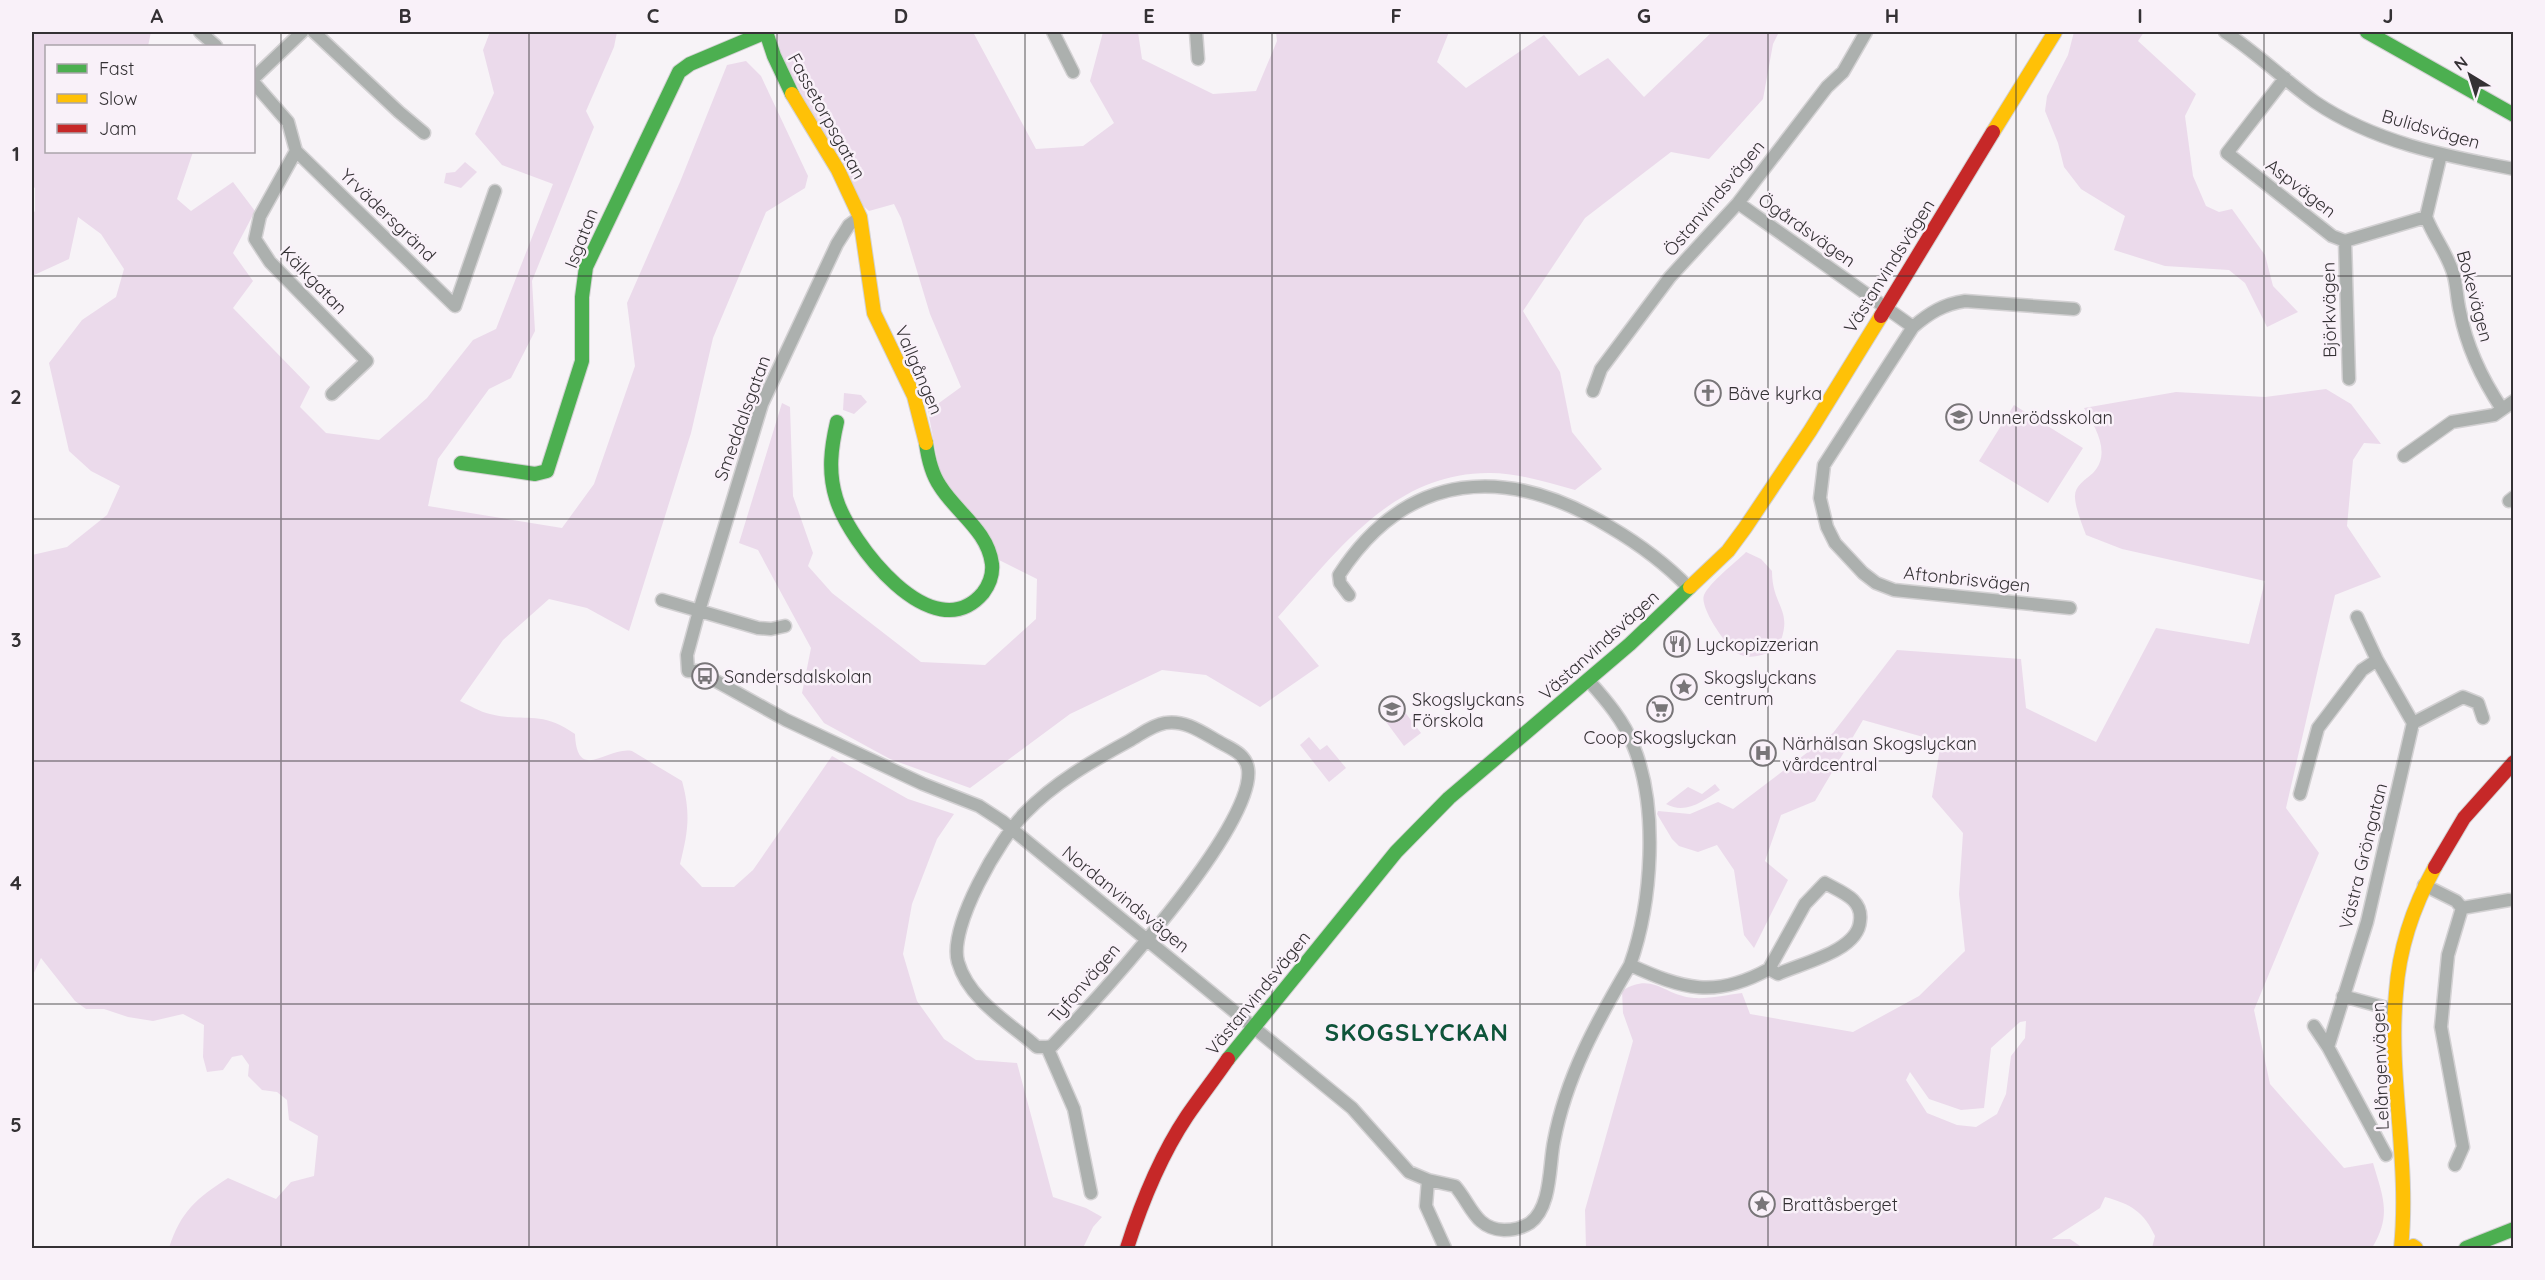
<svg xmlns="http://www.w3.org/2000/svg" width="2545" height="1280" font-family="Quicksand,sans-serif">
<rect width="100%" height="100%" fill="#f7f3f7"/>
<path fill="#ebdaeb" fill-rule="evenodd" d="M32 32H151L148 46H46V152H193L177 199 191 211 233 182 255 211 233 253 253 281 233 308 310 387 300 407 326 433 379 440 427 398 473 340 496 329 553 184 502 165 475 134 494 93 483 50 490 32H617L614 47 586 111 594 127 532 281 535 331 511 378 489 389 438 459 428 506 562 528 594 484 635 366 627 303 680 182 727 65 746 61 761 76 808 176 805 188 766 212 713 338 691 433 629 631 587 608 549 599 503 640 460 701C469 705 480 712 490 714 525 723 539 709 575 734 577 784 608 746 632 751L682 781C691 814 688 832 680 864L702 887H734L753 870 832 756 908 799 954 814 937 839 912 904 903 954 917 1001 944 1039 976 1060 1017 1063 1053 1197 1086 1208 1102 1217 1093 1227 1083 1248H169C181 1211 196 1199 228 1178L276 1199 291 1182 314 1176 318 1136 289 1120 287 1100 277 1092 262 1090 248 1076 249 1065 242 1055 232 1057 223 1070 207 1072 203 1057 204 1025 183 1014 153 1021 128 1017 104 1009H86L75 1001 41 958 32 977V555L67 547 107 515 120 486 91 471 69 451 49 363 82 320 116 297 124 269 101 234 78 217 69 259 32 276V215L35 211V188L32 186Z
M777 32H973L1036 149 1083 146 1114 123 1090 81 1103 32H1138L1142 59 1213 94 1256 91 1277 41 1276 32H1449L1437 62 1466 88 1544 35 1579 76 1608 58 1644 97 1712 32H1779L1773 44 1763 99 1709 159 1671 152 1585 218 1523 311 1560 372 1572 432 1602 469 1575 490C1548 483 1519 473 1490 473 1393 472 1337 552 1278 617L1319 666 1260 707 1206 675 1162 670 1070 714 970 788 890 759 824 723 802 693 811 648 758 550 739 543 782 403 790 407 793 496 813 553 808 566 832 593 921 662 985 665 1036 619 1037 579 999 560 940 474 928 411 961 387 930 314 901 218 894 204 869 211 861 204 780 54Z
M2074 32H2144L2138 41 2196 94 2185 116 2193 176 2206 206 2219 212 2232 209 2265 255 2273 286 2298 312 2267 327 2245 283 2229 270 2165 266 2114 250 2125 216 2081 189 2064 167 2058 143 2045 111 2047 96 2068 55Z
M465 162 477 172 461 188 444 183 446 173 455 172Z
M2326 389 2351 404 2381 444 2364 443 2353 460 2347 526 2381 577 2335 595 2286 808 2319 853 2254 1010 2270 1084 2344 1168 2373 1163C2383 1197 2392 1215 2372 1248H2152L2155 1236C2144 1212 2131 1204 2105 1197L2100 1208 2052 1239H2070L2083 1248H1586L1585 1210 1633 1041 1623 1013 1622 991C1653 971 1664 996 1694 998 1709 999 1726 995 1742 993L1750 1014 1853 1032 1919 996 1965 951 1959 894 1963 833 1932 797 1941 742 1863 720 1815 801 1781 815 1765 861 1788 880 1754 948 1744 935 1734 870 1717 845 1698 852 1679 846 1672 839 1657 814 1658 811 1690 814 1718 802 1733 809 1833 733 1897 650 2021 659 2026 708 2096 742 2156 628 2249 644 2265 581 2122 549 2086 535C2082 524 2076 510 2075 498 2074 486 2085 480 2093 473 2112 453 2095 427 2084 408L2176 392 2265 397ZM2026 1021 2025 1038 2011 1056 2006 1094 1997 1114 1976 1127 1957 1125 1927 1113 1906 1080 1910 1072 1929 1099 1961 1110 1984 1108 1991 1048 2020 1022Z
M844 393 861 395 867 402 854 414 843 410Z
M2014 405 2083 448 2048 503 1979 461Z
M1746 552 1761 559 1772 571C1772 609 1796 609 1777 650 1765 654 1749 661 1737 653 1726 646 1699 607 1704 595 1710 582 1735 563 1746 552Z
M1397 702 1421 733 1404 746 1381 715Z
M1309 737 1320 750 1327 745 1346 768 1329 782 1300 745Z
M1715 784 1720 790C1703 801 1686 815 1666 804L1688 787 1702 794Z"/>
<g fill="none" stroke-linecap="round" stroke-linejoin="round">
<g stroke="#d3d1d3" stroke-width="15">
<path id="street" d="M200 32 216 46
M314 32 399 112 424 133
M1053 32 1073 72
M1196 32 1198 59
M2225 32C2257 53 2284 80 2315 102 2374 142 2445 156 2514 169
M254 78 302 32
M2285 78 2227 153 2332 236 2345 241 2426 217
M254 83 288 122 296 151 260 216 255 239 270 262 367 361 332 394
M296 151 455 306 495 191
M2441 154 2426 217C2434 238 2448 254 2454 276 2457 288 2457 300 2460 312 2467 348 2482 379 2502 409
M1738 203 1913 327
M860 217 849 225 837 244 762 404 699 611 687 655 688 671H698L786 720 923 784 979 806 1002 821 1352 1108 1409 1172 1428 1180 1426 1206 1445 1248
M2345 241 2349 379
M1593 391 1601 369 1670 277 1738 203 1827 87 1843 72 1866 32
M2404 456 2452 422 2494 415 2514 401
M2509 501 2514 497
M1349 595 1340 583 1339 575C1408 469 1508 465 1610 527 1639 544 1665 563 1689 588
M662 600 758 628 771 629 785 626
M2070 608 1894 590 1876 583 1863 573 1835 543 1827 527 1820 498 1824 465 1913 327C1929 313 1944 304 1965 301L2074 309
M2413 723 2463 697 2478 703 2483 718
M2300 794 2318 728 2362 670 2377 660
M2424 885 2456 901 2462 908 2509 900
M1630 965C1683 989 1715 999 1769 969L1778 974C1802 963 1858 951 1860 921 1861 914 1859 906 1853 900 1846 893 1834 888 1825 883L1805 904 1769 969
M2343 996 2394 1010
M2314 1026 2328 1047 2386 1155
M1047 1047 1052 1046C1095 1001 1256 827 1248 769 1246 755 1234 750 1223 744 1206 735 1186 719 1165 723 1152 725 1140 735 1129 741 1092 761 1054 783 1025 813 1000 838 948 927 958 962 968 997 1003 1019 1030 1041L1037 1047H1047L1074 1109 1091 1193
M2328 1047 2367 922 2413 723 2377 660 2357 617
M2455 1165 2463 1147 2441 1027 2448 955 2462 908
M1428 1180 1455 1186C1471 1204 1475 1229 1504 1230 1513 1230 1522 1228 1530 1223 1552 1207 1549 1164 1554 1141 1566 1077 1597 1021 1630 965 1652 903 1659 807 1633 745 1624 721 1606 700 1589 681"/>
</g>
<g stroke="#d3d1d3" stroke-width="16">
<path id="fast" d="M2367 32 2514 115
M837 422C831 448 828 472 836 498 849 542 933 652 983 593 989 585 993 574 992 564 988 531 956 512 940 486 931 473 928 458 926 443
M461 463 535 474 547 471 582 361V297L586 267 679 72 690 64 766 32 774 56 792 94
M1228 1059 1396 852 1449 798 1630 644 1690 587
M2466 1248 2514 1229"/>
</g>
<g stroke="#d3d1d3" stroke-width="16">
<path id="slow" d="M792 94 838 170 860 217 874 313 914 396 926 443
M1993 132 2055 32
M1690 587 1728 551 1745 528 1810 431 1881 316
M2413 1246 2416 1248
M2401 1248C2410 1162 2388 1078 2396 993 2399 949 2414 905 2435 867"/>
</g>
<g stroke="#d3d1d3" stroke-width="16">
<path id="jam" d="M1881 316 1993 132
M2435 867 2464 818 2514 762
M1127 1248C1141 1204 1161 1155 1187 1116 1200 1097 1215 1078 1228 1059"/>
</g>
<use href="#street" stroke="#acb0ae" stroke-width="12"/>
<use href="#fast" stroke="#4caf50" stroke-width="14"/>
<use href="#slow" stroke="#ffc107" stroke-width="14"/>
<use href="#jam" stroke="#c62828" stroke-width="14"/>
</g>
<path fill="none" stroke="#343134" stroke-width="1.5" stroke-opacity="0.55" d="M281 32V1248M529 32V1248M777 32V1248M1025 32V1248M1272 32V1248M1520 32V1248M1768 32V1248M2016 32V1248M2264 32V1248M32 276H2514M32 519H2514M32 761H2514M32 1004H2514"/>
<defs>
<g id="church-ring" transform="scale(1.35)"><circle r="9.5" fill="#f9f1f9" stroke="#787578" stroke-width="1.5"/><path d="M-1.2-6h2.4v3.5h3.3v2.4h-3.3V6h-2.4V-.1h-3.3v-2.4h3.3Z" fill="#787578"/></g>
<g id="school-ring" transform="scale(1.35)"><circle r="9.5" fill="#f9f1f9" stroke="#787578" stroke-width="1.5"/><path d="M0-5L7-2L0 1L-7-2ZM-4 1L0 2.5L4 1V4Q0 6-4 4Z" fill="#787578"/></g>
<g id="restaurant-ring" transform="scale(1.35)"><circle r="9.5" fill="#f9f1f9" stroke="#787578" stroke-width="1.5"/><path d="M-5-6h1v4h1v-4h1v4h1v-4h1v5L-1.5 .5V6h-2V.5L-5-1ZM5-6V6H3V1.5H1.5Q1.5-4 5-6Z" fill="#787578"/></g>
<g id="bus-ring" transform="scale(1.35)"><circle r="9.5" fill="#f9f1f9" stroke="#787578" stroke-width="1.5"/><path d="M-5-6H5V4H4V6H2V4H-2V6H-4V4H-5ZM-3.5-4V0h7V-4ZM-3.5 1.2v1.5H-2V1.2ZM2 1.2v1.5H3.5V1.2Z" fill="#787578"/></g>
<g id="sight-ring" transform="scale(1.35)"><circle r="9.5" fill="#f9f1f9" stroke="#787578" stroke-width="1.5"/><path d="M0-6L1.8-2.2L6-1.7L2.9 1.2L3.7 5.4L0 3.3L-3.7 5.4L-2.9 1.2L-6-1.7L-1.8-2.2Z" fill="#787578"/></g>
<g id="supermarket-ring" transform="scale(1.35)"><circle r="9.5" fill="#f9f1f9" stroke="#787578" stroke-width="1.5"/><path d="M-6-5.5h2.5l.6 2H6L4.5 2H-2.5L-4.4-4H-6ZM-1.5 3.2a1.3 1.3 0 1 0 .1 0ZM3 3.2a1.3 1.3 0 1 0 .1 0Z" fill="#787578"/></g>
<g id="hospital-ring" transform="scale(1.35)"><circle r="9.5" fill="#f9f1f9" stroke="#787578" stroke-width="1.5"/><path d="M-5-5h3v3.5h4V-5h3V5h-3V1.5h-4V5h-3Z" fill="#787578"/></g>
</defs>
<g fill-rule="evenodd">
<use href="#church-ring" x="1708" y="393"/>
<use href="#school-ring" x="1959" y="417"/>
<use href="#restaurant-ring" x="1677" y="644"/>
<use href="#bus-ring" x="705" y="676"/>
<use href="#sight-ring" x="1684" y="687"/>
<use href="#school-ring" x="1392" y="709"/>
<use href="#supermarket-ring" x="1660" y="709"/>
<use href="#hospital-ring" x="1763" y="753"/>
<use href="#sight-ring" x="1762" y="1204"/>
</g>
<g text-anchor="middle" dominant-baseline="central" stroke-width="5" stroke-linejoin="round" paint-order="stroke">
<g font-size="18" fill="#343134" stroke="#f9f1f9">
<text transform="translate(827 116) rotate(61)">Fassetorpsgatan</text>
<text transform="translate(2431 129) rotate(16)">Bulidsvägen</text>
<text transform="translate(2301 188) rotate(38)">Aspvägen</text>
<text transform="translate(1714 198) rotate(-50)">Östanvindsvägen</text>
<text transform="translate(388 215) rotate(44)">Yrvädersgränd</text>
<text transform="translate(1807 230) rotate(35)">Ögårdsvägen</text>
<text transform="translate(581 238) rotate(-69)">Isgatan</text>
<text transform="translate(1889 266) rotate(-58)">Västanvindsvägen</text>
<text transform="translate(314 280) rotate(46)">Kälkgatan</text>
<text transform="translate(2475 296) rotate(75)">Bokevägen</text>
<text transform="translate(2329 310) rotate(-91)">Björkvägen</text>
<text transform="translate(919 370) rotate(67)">Vallgången</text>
<text transform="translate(742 418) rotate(-70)">Smeddalsgatan</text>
<text transform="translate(1967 579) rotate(6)">Aftonbrisvägen</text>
<text transform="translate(1599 645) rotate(-42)">Västanvindsvägen</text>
<text transform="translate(2363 856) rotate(-76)">Västra Gröngatan</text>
<text transform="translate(1126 899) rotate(39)">Nordanvindsvägen</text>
<text transform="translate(1084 983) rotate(-49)">Tyfonvägen</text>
<text transform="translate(1258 993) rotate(-51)">Västanvindsvägen</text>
<text transform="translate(2380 1066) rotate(-92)">Lelångenvägen</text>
</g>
<g font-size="18" fill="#343134" stroke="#f9f1f9" text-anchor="start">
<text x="1728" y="393">Bäve kyrka</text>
<text x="1978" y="417">Unnerödsskolan</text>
<text x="1696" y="644">Lyckopizzerian</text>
<text x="724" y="676">Sandersdalskolan</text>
<text x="1704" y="677">Skogslyckans<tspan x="1704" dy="21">centrum</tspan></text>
<text x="1412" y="699">Skogslyckans<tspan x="1412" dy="21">Förskola</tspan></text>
<text x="1660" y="737" text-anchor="middle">Coop Skogslyckan</text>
<text x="1782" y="743">Närhälsan Skogslyckan<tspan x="1782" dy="21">vårdcentral</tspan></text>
<text x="1782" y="1204">Brattåsberget</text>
</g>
<g font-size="24" font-weight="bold" letter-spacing="1.5" fill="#0f543a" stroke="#f9f1f9">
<text x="1417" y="1032">SKOGSLYCKAN</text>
</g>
</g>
<rect width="2545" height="1280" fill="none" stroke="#f9f1f9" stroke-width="66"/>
<rect x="45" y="45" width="210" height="108" fill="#f9f1f9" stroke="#aaa4aa" stroke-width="1.5"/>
<rect x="57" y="64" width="30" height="9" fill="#4caf50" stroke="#aaa4aa" stroke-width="1.5"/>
<text x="99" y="75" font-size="18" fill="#343134">Fast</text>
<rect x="57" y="94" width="30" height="9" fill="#ffc107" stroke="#aaa4aa" stroke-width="1.5"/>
<text x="99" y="105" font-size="18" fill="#343134">Slow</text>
<rect x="57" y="124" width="30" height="9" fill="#c62828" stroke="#aaa4aa" stroke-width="1.5"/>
<text x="99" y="135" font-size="18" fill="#343134">Jam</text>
<g transform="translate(2470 75) rotate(322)" stroke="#f9f1f9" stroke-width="4.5" paint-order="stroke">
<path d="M0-4.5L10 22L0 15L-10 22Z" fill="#343134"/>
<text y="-9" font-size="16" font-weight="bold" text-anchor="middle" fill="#343134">N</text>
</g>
<rect x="33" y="33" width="2479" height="1214" fill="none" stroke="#343134" stroke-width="2"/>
<g font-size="20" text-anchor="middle" font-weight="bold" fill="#343134">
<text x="157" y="23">A</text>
<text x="405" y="23">B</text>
<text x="653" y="23">C</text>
<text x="901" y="23">D</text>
<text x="1149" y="23">E</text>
<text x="1396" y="23">F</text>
<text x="1644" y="23">G</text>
<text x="1892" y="23">H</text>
<text x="2140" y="23">I</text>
<text x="2388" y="23">J</text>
<text x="16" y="161">1</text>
<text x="16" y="404">2</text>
<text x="16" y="647">3</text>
<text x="16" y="890">4</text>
<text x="16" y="1132">5</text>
</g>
</svg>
